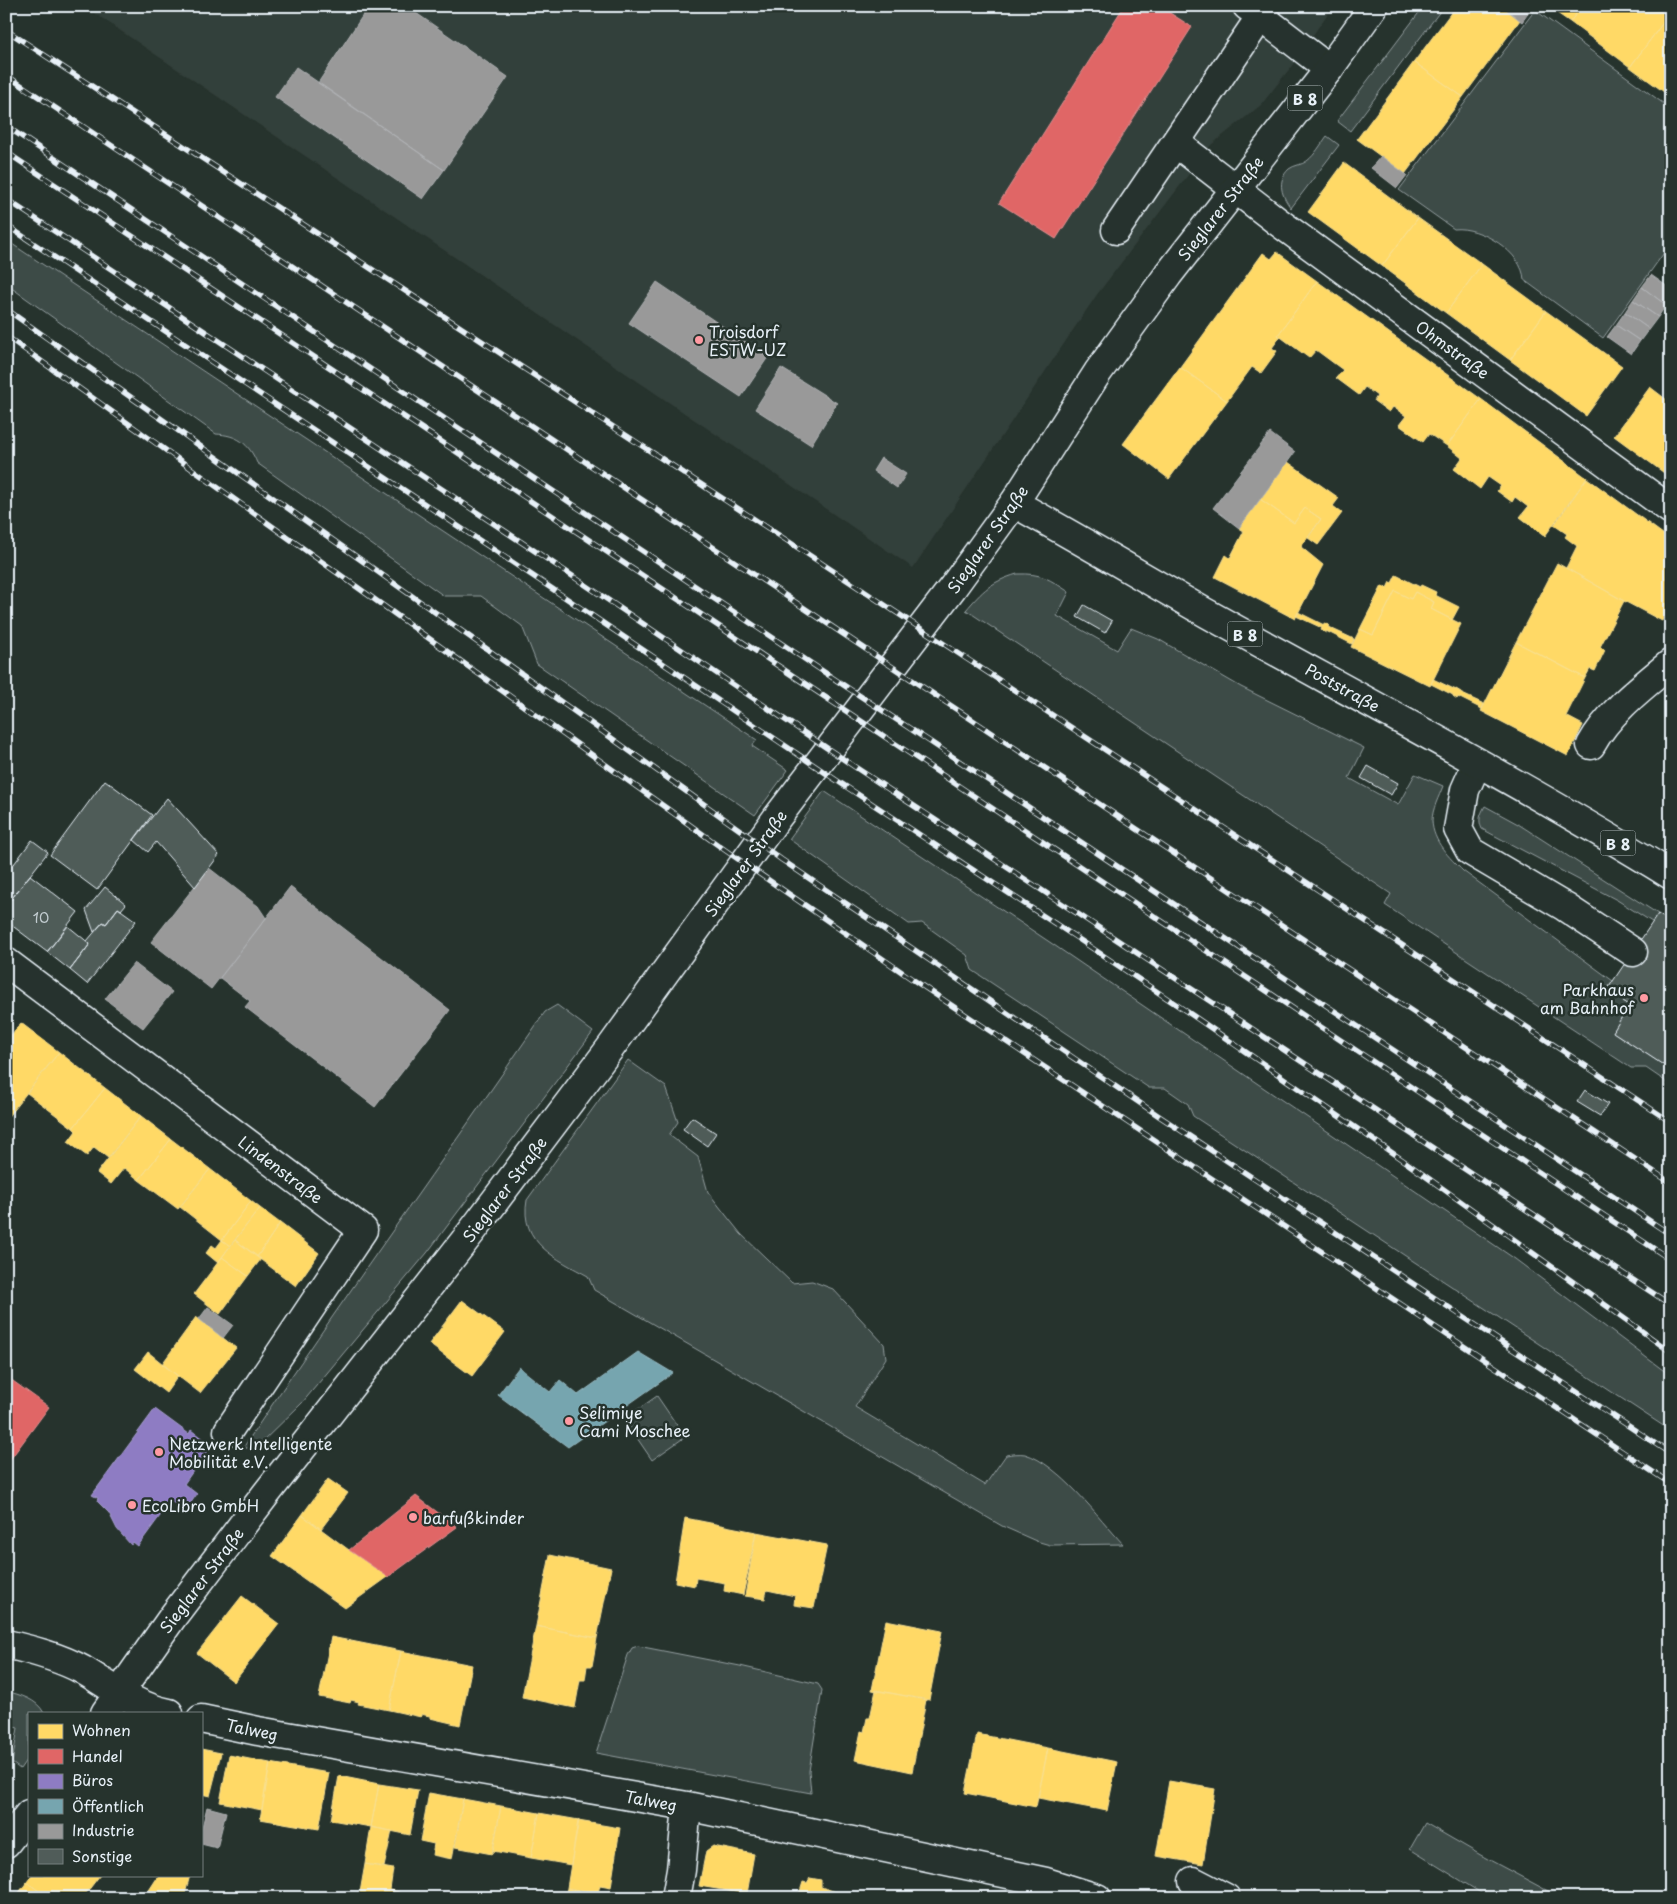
<svg xmlns="http://www.w3.org/2000/svg" width="1677" height="1904" font-family="'Playpen Sans',sans-serif">
<rect width="100%" height="100%" fill="#26332d"/>
<filter id="ink" filterUnits="userSpaceOnUse"><feTurbulence type="fractalNoise" baseFrequency=".02" numOctaves="2"/><feDisplacementMap in="SourceGraphic" scale="10" xChannelSelector="R" yChannelSelector="G"/><feConvolveMatrix kernelMatrix="1 2 1 2 8 2 1 2 1" color-interpolation-filters="sRGB"/></filter>
<g filter="url(#ink)">
<path fill="#333f3a" d="M84 6H1333L1291 67 1261 105 1211 145 1096 296 913 568Z"/>
<path fill="#3e4b47" stroke="#939ea0" d="M1424 6H1444L1350 131 1337 121Z
M1535 10 1671 109V243L1603 338 1524 280C1523 252 1480 226 1454 229L1399 190Z
M1327 136 1339 145 1291 208C1282 197 1276 181 1289 169 1294 165 1302 165 1307 161 1315 155 1321 144 1327 136Z
M6 240 757 740 752 746 788 770 755 815 537 664 522 626 481 596H444L257 463C249 443 237 435 216 434L6 284Z
M1017 574C1042 573 1049 579 1069 592L1057 616 1117 650 1131 628 1158 639 1241 687 1364 748 1349 778 1398 805 1415 774 1443 786C1439 797 1432 809 1432 821 1433 842 1449 857 1463 871L1613 981 1607 990 1629 1005 1613 1032 1671 1070V1093L1668 1091 1665 1081 1646 1068H1631L1385 905 1391 894 966 610C983 590 991 582 1017 574Z
M824 791 1051 943 1515 1259 1671 1376V1431L1193 1116 1188 1104 1165 1088H1149L972 970 967 955 922 923 909 924 789 839Z
M1485 806 1518 824 1658 914 1652 922 1617 900 1482 829C1478 820 1480 815 1485 806Z
M557 1005 593 1032 427 1253 302 1403 256 1448H243C341 1301 445 1158 545 1012Z
M628 1060 666 1087 678 1122 669 1135 698 1157 708 1192 729 1219 741 1234 792 1283 812 1281 833 1289 884 1344 886 1358 855 1407 985 1485 1006 1455C1012 1454 1020 1453 1025 1454 1059 1464 1099 1518 1123 1544L1050 1545 1036 1541 1002 1526 594 1290 588 1276C557 1259 519 1243 527 1200Z
M657 1396 685 1437 652 1460 624 1419Z
M638 1646 740 1666 818 1684 822 1690 809 1771 811 1793 596 1753 628 1655 632 1648Z
M6 1691C20 1695 37 1699 44 1713H29V1756L20 1769 12 1763 18 1728 6 1725Z
M1425 1823 1484 1857 1561 1898H1489L1410 1849Z"/>
<path fill="#ffd966" stroke="#f8e092" d="M1456 6H1502L1520 20 1463 97 1414 62Z
M1547 6H1582L1570 22Z
M1582 6H1654L1668 16 1630 67 1570 22Z
M1668 16 1671 19V97L1630 67Z
M1414 62 1463 97 1405 174 1357 139Z
M1344 163 1418 218 1382 266 1308 212Z
M1418 218 1482 264 1446 313 1382 266Z
M1277 252 1317 281 1278 335 1280 337 1272 348 1277 351 1261 373 1252 367 1227 401 1180 367 1263 253 1271 259Z
M1482 264 1546 311 1510 360 1446 313Z
M1317 281 1481 399 1447 446 1429 434 1423 442 1399 425 1406 416 1393 407 1389 412 1374 401 1377 396 1365 387 1359 395 1336 378 1343 370 1316 350 1309 358 1278 335Z
M1546 311 1622 366 1586 416 1510 360Z
M1180 367 1227 401 1169 479 1123 444Z
M1650 387 1671 403V478L1614 436Z
M1481 399 1587 478 1545 536 1520 517 1528 507 1515 497 1512 502 1497 491 1501 486 1488 477 1480 489 1454 469 1462 458 1447 446Z
M1288 462 1339 498 1333 506 1342 513 1318 545 1308 538 1321 519 1305 508 1294 523 1260 499Z
M1587 478 1671 540 1666 551 1671 553V604L1662 621 1624 601 1566 568 1577 546 1565 537 1567 534 1554 525Z
M1260 499 1294 523 1305 508 1321 519 1301 547 1323 565 1295 619 1215 577 1226 555 1230 558 1244 531 1239 528Z
M1557 563 1624 601 1600 647 1605 650 1595 671 1590 669 1585 678 1516 642Z
M1396 575 1420 587 1421 585 1436 592 1435 595 1459 607 1452 620 1431 609 1434 602 1415 592 1411 599 1395 591 1373 635 1360 629 1382 586 1387 588 1390 582 1392 583Z
M1395 591 1411 599 1415 592 1434 602 1431 609 1461 624 1430 686 1351 647 1360 629 1373 635Z
M1298 612 1324 625V623L1329 625 1328 627 1354 639 1352 644 1326 631V633L1321 630 1322 628 1296 616Z
M1516 642 1585 678 1566 716 1583 725 1568 756 1481 711Z
M1433 679 1456 690V689L1461 692 1460 693 1484 704 1482 709 1458 697 1457 699 1453 696V695L1431 684Z
M21 1023 59 1052 6 1119V1041Z
M59 1052 105 1088 73 1128 27 1093Z
M105 1088 141 1116 108 1158 94 1147 87 1156 68 1142 76 1131 73 1128Z
M141 1116 171 1139 139 1180 124 1168 111 1184 97 1173Z
M171 1139 210 1169 178 1209 139 1180Z
M210 1169 251 1201 222 1240 180 1207Z
M251 1201 260 1208 230 1246 222 1240Z
M260 1208 280 1223 257 1257 235 1240Z
M280 1223 319 1253 296 1286 257 1257Z
M222 1240 230 1246 218 1263 206 1253 212 1245 216 1248Z
M235 1240 261 1259 248 1276 222 1257Z
M222 1257 248 1276 220 1314 194 1294Z
M462 1300 505 1332 472 1376 429 1344Z
M196 1317 236 1348 200 1393 162 1364Z
M148 1352 178 1376 166 1393 135 1369Z
M328 1479 348 1493 321 1529 302 1515Z
M302 1515 349 1550 388 1577 345 1608 272 1556Z
M685 1518 756 1532 743 1595 724 1591 725 1583 696 1578 695 1586 675 1582Z
M756 1532 827 1545 814 1608 794 1605 795 1596 767 1590 765 1599 745 1596Z
M550 1555 611 1568 597 1638 536 1626Z
M242 1596 279 1624 234 1682 197 1653Z
M886 1620 942 1631 929 1700 872 1690Z
M536 1626 597 1638 592 1666H587L585 1680H580L575 1708 522 1697Z
M331 1637 401 1651 389 1710 358 1704 359 1702 351 1700 350 1703 319 1697Z
M401 1651 472 1665 460 1725 430 1718V1716L425 1715 421 1714V1717L389 1710Z
M876 1690 926 1700 912 1772 855 1760 861 1731 864 1732 867 1718H870Z
M977 1734 1048 1748 1036 1807 965 1793Z
M1048 1748 1117 1762 1107 1811 1038 1798Z
M201 1749 221 1753 210 1796 201 1794Z
M229 1755 270 1763 262 1810 220 1802Z
M270 1763 329 1773 319 1829 260 1819Z
M339 1776 379 1784 371 1827 331 1820Z
M1169 1781 1215 1789 1203 1864 1156 1856Z
M379 1784 418 1790 410 1835 371 1827Z
M429 1793 463 1799 452 1859 432 1855 434 1844 420 1841Z
M463 1799 501 1806 492 1854 455 1847Z
M501 1806 539 1813 531 1858 493 1851Z
M539 1813 579 1820 571 1865 531 1858Z
M578 1821 620 1828 611 1887 600 1885 598 1893 567 1888Z
M371 1827 392 1831 384 1867 365 1864Z
M713 1846 754 1854 747 1894 699 1886 706 1851Z
M365 1864 393 1869 390 1890 399 1892 398 1898H359Z
M32 1875H100L84 1896 85 1898H48L27 1882Z
M159 1875H190L184 1898H144Z
M810 1878 821 1880V1887L833 1891 831 1898H798L803 1882 807 1883Z
M27 1882 48 1898H15Z
M567 1888 580 1891 578 1898H565Z
M833 1891 855 1898H831Z"/>
<path fill="#e06666" stroke="#e29092" d="M1124 6H1159L1192 27 1056 239 999 203Z
M6 1376 49 1407 6 1465Z
M416 1496 457 1527 388 1577 349 1550Z"/>
<path fill="#8e7cc3" stroke="#a99fd3" d="M155 1409 189 1434 191 1430 208 1443 206 1446 209 1448 184 1484 197 1494 185 1511 171 1501 138 1546 133 1542 131 1545 123 1536 117 1529 109 1513 97 1501 98 1498 92 1495Z"/>
<path fill="#76a5af" stroke="#98bcc5" d="M638 1352 673 1373 568 1447 498 1395 519 1367 550 1392 560 1380 578 1395Z"/>
<path fill="#999" stroke="#b1b3b6" d="M369 6H406L508 77 444 170 318 83Z
M1502 6H1530L1532 8 1522 22Z
M296 67 444 170 423 199 275 97Z
M1381 156 1407 175 1397 188 1371 168Z
M1651 275 1671 289V298L1666 305 1642 287Z
M657 282 768 357 741 397 629 323Z
M1642 287 1666 305 1658 317 1633 300Z
M1633 300 1658 317 1649 329 1625 312Z
M1625 312 1649 329 1640 341 1616 325Z
M1616 325 1640 341 1631 354 1607 337Z
M781 368 837 403 811 445 755 409Z
M1270 433 1295 452 1239 528 1213 508Z
M881 458 906 474 897 488 873 471Z
M209 868 258 906 266 918 211 989 151 942Z
M290 887 450 1010 375 1107 245 1007 250 1001 220 978Z
M134 963 172 992 143 1028 105 999Z
M208 1307 233 1325 223 1338 199 1319Z
M207 1807 226 1812 217 1848 201 1844V1831Z"/>
<path fill="#505c59" stroke="#e8f1f8" d="M1084 605 1112 621 1105 633 1077 617Z
M1368 766 1398 783 1391 795 1361 778Z
M105 780 152 815 97 890 50 855Z
M167 798 219 855 195 887 156 842 148 852 134 840Z
M32 840 48 852 6 906V858L14 864Z
M30 875 78 912 47 952 6 921V906Z
M105 887 126 904 121 910 118 908 106 924 103 922 94 932 86 910Z
M118 908 136 921 87 984 70 970 90 944 87 941 103 922 106 924Z
M1658 914 1671 923V1070L1613 1032 1629 1005 1607 990Z
M68 926 90 944 70 970 47 952Z
M1585 1090 1608 1104 1600 1116 1577 1102Z
M692 1117 716 1133 707 1146 683 1129Z"/>
<g fill="none" stroke-linecap="round" stroke-linejoin="round">
<g stroke="#e8f1f8" stroke-width="31">
<path id="minor" d="M1247 6 1329 69
M1176 143 1277 221 1671 510
M1116 230 1261 16
M1591 745C1609 712 1642 687 1671 663
M1477 763 1465 790 1458 829 1470 851 1565 907 1633 952
M6 962 363 1230 228 1431
M6 1644C32 1650 59 1657 83 1670 110 1686 137 1707 169 1713
M105 1713 174 1615 266 1494 473 1230 611 1047 776 819 953 587 1014 503
M201 1719 258 1731 687 1806 1046 1882 1097 1898
M6 1843 29 1814
M1193 1881 1226 1898
M676 1898 681 1870 687 1806"/>
</g>
<g stroke="#e8f1f8" stroke-width="31">
<path id="major" d="M1374 6 1329 69 1168 275 1098 372 1014 503C1079 539 1143 577 1208 614 1363 700 1520 782 1671 875"/>
</g>
<use href="#minor" stroke="#26332d" stroke-width="28"/>
<use href="#major" stroke="#26332d" stroke-width="28"/>
<g stroke="#e8f1f8" stroke-width="5.5">
<path id="rail" d="M6 30 777 534 1671 1122
M6 75 873 654 1671 1183
M6 126 848 688 926 739 1671 1235
M6 152 1671 1260
M6 199 571 575 855 767 1671 1305
M6 225 563 596 842 784 1077 938 1192 1015 1407 1163 1671 1352
M6 309 487 649 782 860 1159 1116 1671 1454
M6 336 725 850 912 979 1671 1484"/>
</g>
<use href="#rail" stroke="#26332d" stroke-width="4" stroke-dasharray="11" stroke-linecap="butt"/>
</g>
</g>
<g fill="#ff9aa2" stroke="#26332d" stroke-width="2">
<circle cx="699" cy="340" r="5"/>
<circle cx="1644" cy="998" r="5"/>
<circle cx="569" cy="1421" r="5"/>
<circle cx="159" cy="1452" r="5"/>
<circle cx="132" cy="1505" r="5"/>
<circle cx="413" cy="1517" r="5"/>
</g>
<g text-anchor="middle" dominant-baseline="central" stroke-width="5" stroke-linejoin="round" paint-order="stroke">
<g font-size="14" fill="#c2ccd0">
<text x="41" y="917">10</text>
</g>
<g fill="#26332d" stroke="#aeb8bb" stroke-width="1">
<rect x="1287.5" y="85.5" width="35" height="25" rx="4"/>
<rect x="1227.5" y="621.5" width="35" height="25" rx="4"/>
<rect x="1600.5" y="830.5" width="35" height="25" rx="4"/>
</g>
<g font-size="15" font-weight="bold" fill="#e8f1f8">
<text x="1305" y="98">B 8</text>
<text x="1245" y="634">B 8</text>
<text x="1618" y="843">B 8</text>
</g>
<g font-size="16" fill="#e8f1f8" stroke="#26332d">
<text transform="translate(1220 208) rotate(-52)">Sieglarer Straße</text>
<text transform="translate(1453 349) rotate(36)">Ohmstraße</text>
<text transform="translate(987 539) rotate(-55)">Sieglarer Straße</text>
<text transform="translate(1343 687) rotate(29)">Poststraße</text>
<text transform="translate(745 863) rotate(-54)">Sieglarer Straße</text>
<text transform="translate(281 1169) rotate(37)">Lindenstraße</text>
<text transform="translate(504 1189) rotate(-53)">Sieglarer Straße</text>
<text transform="translate(201 1580) rotate(-53)">Sieglarer Straße</text>
<text transform="translate(252 1729) rotate(11)">Talweg</text>
<text transform="translate(651 1800) rotate(10)">Talweg</text>
</g>
<g font-size="16" fill="#e8f1f8" stroke="#26332d" text-anchor="start">
<text x="709" y="331">Troisdorf<tspan x="709" dy="18">ESTW-UZ</tspan></text>
<text x="1634" y="989" text-anchor="end">Parkhaus<tspan x="1634" dy="18">am Bahnhof</tspan></text>
<text x="579" y="1412">Selimiye<tspan x="579" dy="18">Cami Moschee</tspan></text>
<text x="169" y="1443">Netzwerk Intelligente<tspan x="169" dy="18">Mobilität e.V.</tspan></text>
<text x="142" y="1505">EcoLibro GmbH</text>
<text x="423" y="1517">barfußkinder</text>
</g>
</g>
<rect width="1677" height="1904" fill="none" stroke="#26332d" stroke-width="25"/>
<rect x="12" y="12" width="1652" height="1879" fill="none" stroke="#e8f1f8" stroke-width="2" filter="url(#ink)"/>
<rect x="28" y="1712" width="175" height="165" fill="#26332d" stroke="#747f7e"/>
<rect x="38" y="1724" width="25" height="15" fill="#ffd966" stroke="#747f7e"/>
<text x="72" y="1736" font-size="15" fill="#e8f1f8">Wohnen</text>
<rect x="38" y="1749" width="25" height="15" fill="#e06666" stroke="#747f7e"/>
<text x="72" y="1762" font-size="15" fill="#e8f1f8">Handel</text>
<rect x="38" y="1774" width="25" height="15" fill="#8e7cc3" stroke="#747f7e"/>
<text x="72" y="1786" font-size="15" fill="#e8f1f8">Büros</text>
<rect x="38" y="1799" width="25" height="15" fill="#76a5af" stroke="#747f7e"/>
<text x="72" y="1812" font-size="15" fill="#e8f1f8">Öffentlich</text>
<rect x="38" y="1824" width="25" height="15" fill="#999999" stroke="#747f7e"/>
<text x="72" y="1836" font-size="15" fill="#e8f1f8">Industrie</text>
<rect x="38" y="1849" width="25" height="15" fill="#505c59" stroke="#747f7e"/>
<text x="72" y="1862" font-size="15" fill="#e8f1f8">Sonstige</text>
</svg>
